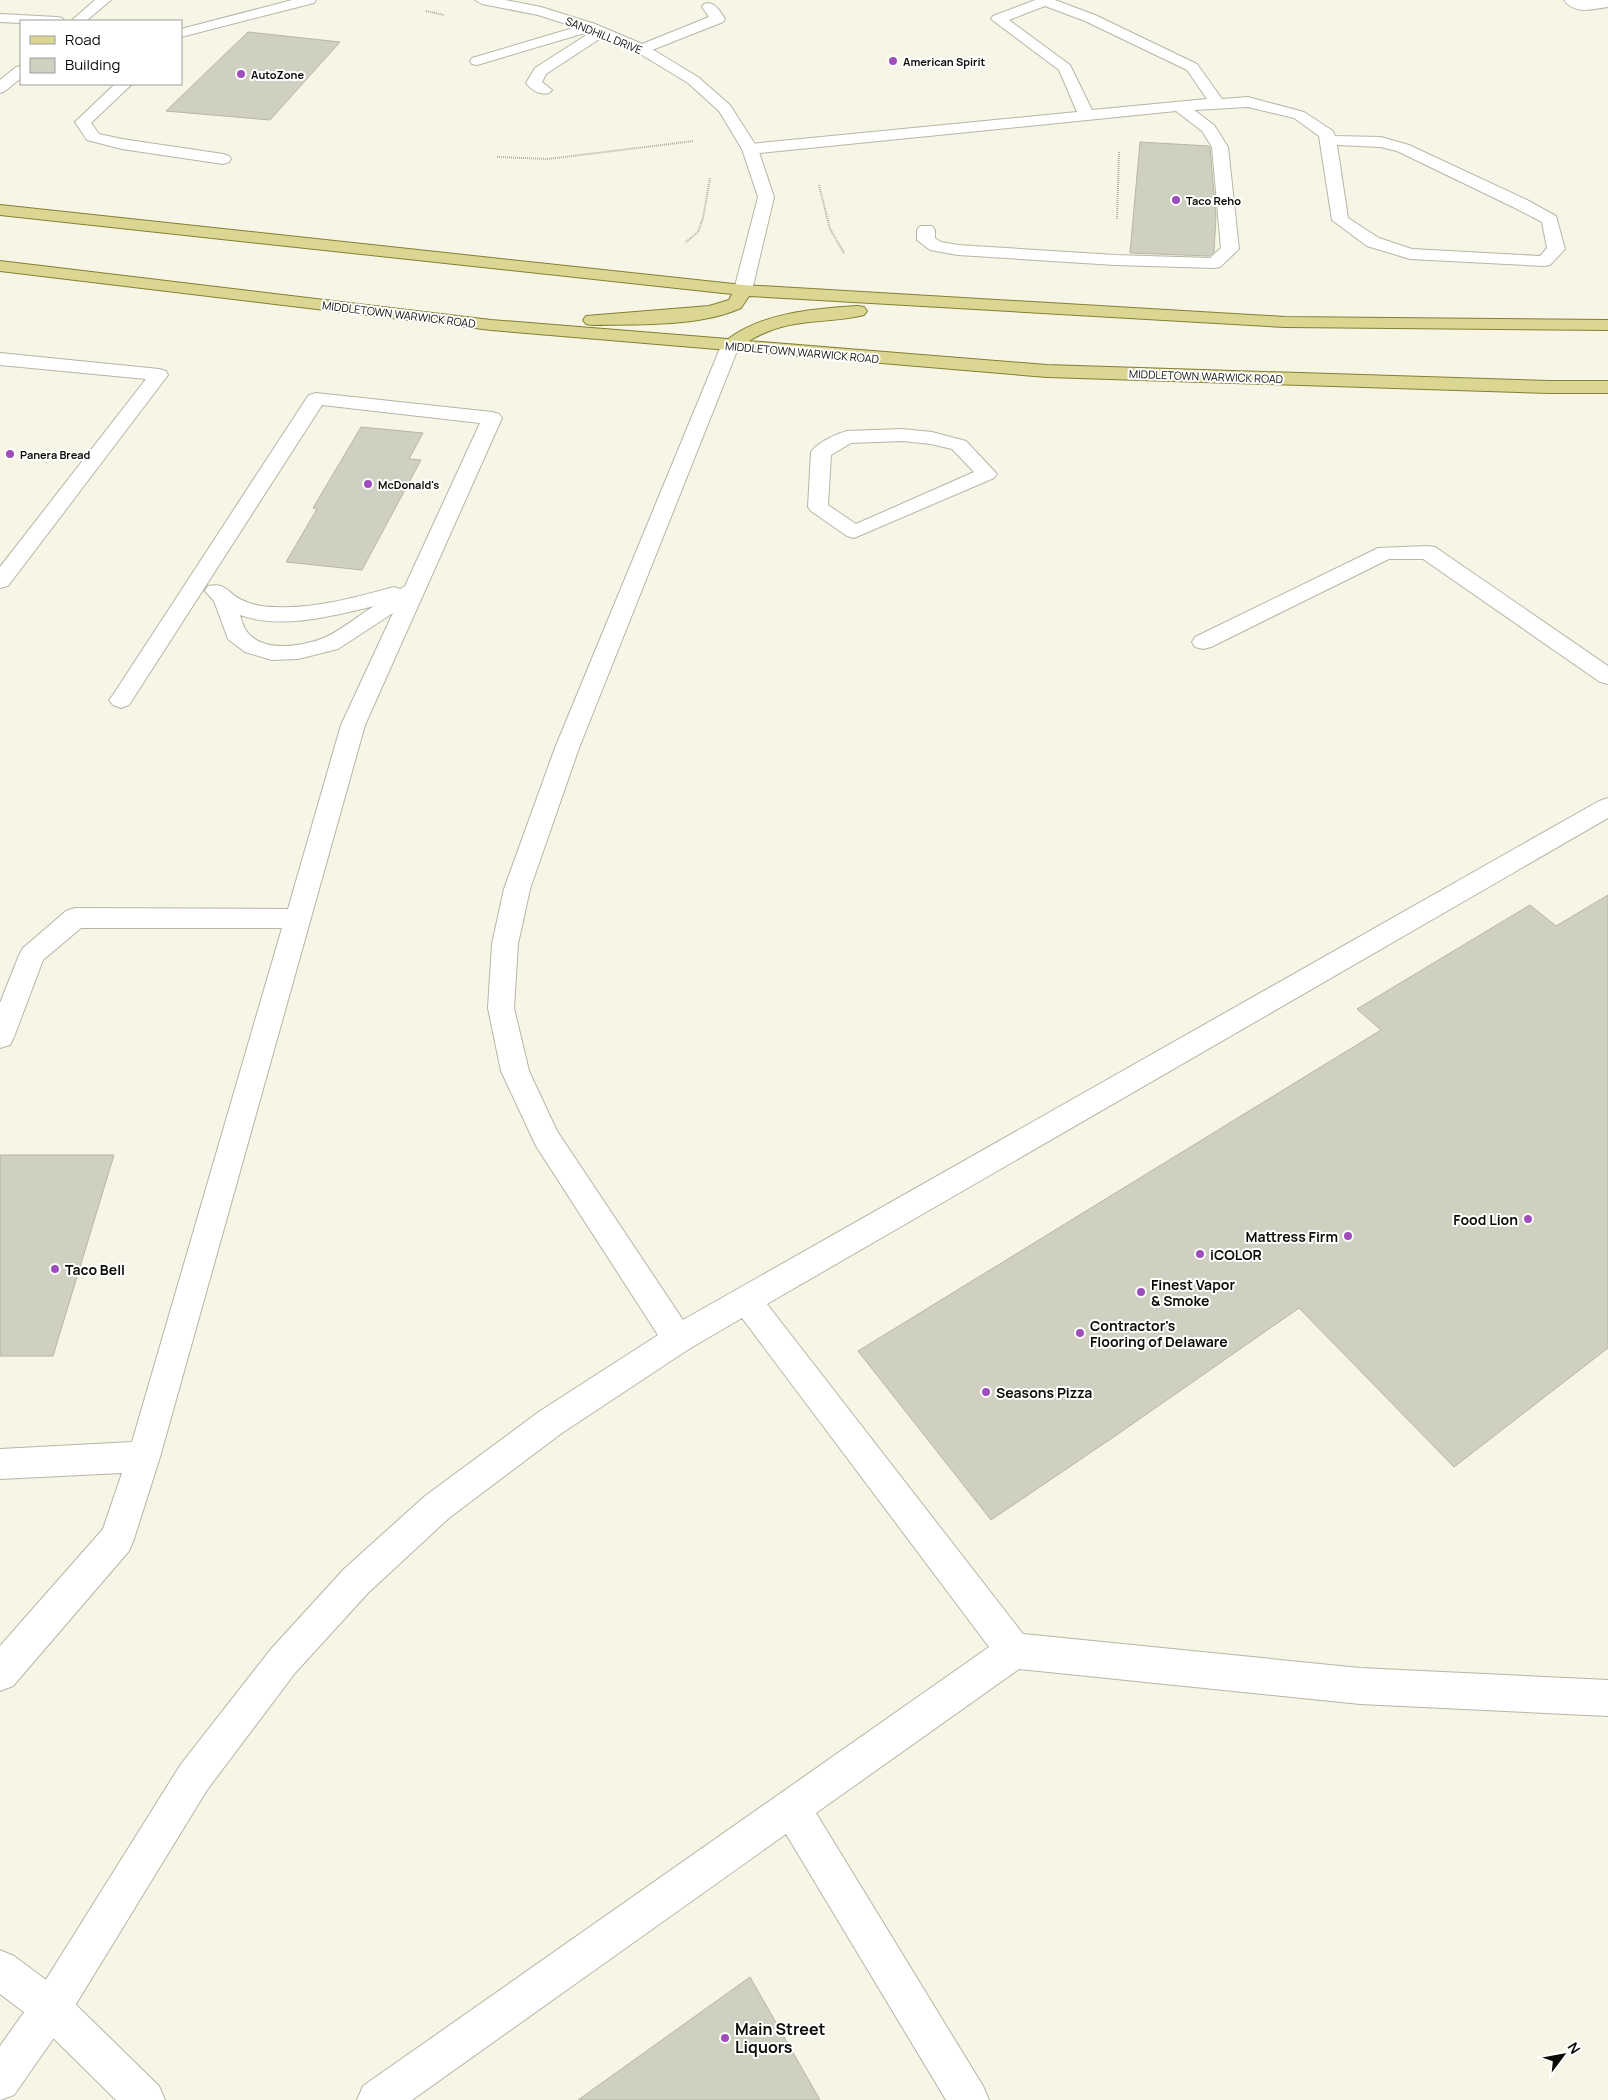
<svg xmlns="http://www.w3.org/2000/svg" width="1608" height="2100" font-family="Manrope,sans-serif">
<rect width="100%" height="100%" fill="#f7f6e6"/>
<path fill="#d0d0c0" stroke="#b6b6a6" d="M248 32 340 42 270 120 166 111Z
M1140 142 1209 146 1210 148 1216 216 1214 252 1209 256 1130 253Z
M361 427 423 433 409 459 421 460 362 570 286 562 317 509 313 508Z
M1608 895V1348L1454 1467 1299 1308 1118 1434 991 1520 858 1351 1381 1030 1357 1009 1530 905 1556 926Z
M0 1155H114L53 1356H0Z
M750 1977 820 2100H578Z"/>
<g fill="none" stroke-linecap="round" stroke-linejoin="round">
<g stroke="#b6b6a6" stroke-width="2">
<path id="service" d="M292 0H316L314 3 181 37V29Z
M1035 0H1055L1095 15 1197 64 1222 99 1248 97 1304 112 1333 131 1335 136 1381 137 1409 145 1527 200 1556 216 1565 249 1550 265 1544 266 1410 259 1367 246 1332 220 1319 136 1294 118 1248 107 1194 110 1214 125 1228 147 1239 249 1220 267 1214 268 1115 265 958 255 930 250 917 240V230L920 226H932L935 230V238L941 242 958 245 1115 255 1210 258 1221 248 1212 147 1202 131 1176 111 750 154 744 152 742 149 744 146 750 144 1077 112 1059 70 991 19 993 16ZM1045 6 1085 21 1187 70 1207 99 1092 110 1070 65 1009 20ZM1337 145 1380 147 1397 151 1515 208 1542 222 1547 248 1540 256 1412 249 1379 238 1348 218Z
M1564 0H1608V7C1592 9 1575 15 1564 0Z
M709 3C717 5 721 13 725 19L723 22 647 52H637L635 49 637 46 709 17 702 7 704 4Z
M0 14 57 17 62 18 64 21H21V23L0 22Z
M590 23 595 24 597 27 595 30 477 65 472 64 470 61 472 58Z
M596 31 601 32 603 35 601 38 546 74 542 82 552 90 549 93C540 95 532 91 526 83L535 68 591 32Z
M115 84H132L91 123 99 134 122 139 223 154 229 156 231 159 229 162 223 164 122 149 87 140 75 122Z
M0 353 159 369 166 371 168 375 8 586 0 588V567L146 379 0 365Z
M316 393 492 412 499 414 502 418 365 725 160 1457 134 1539 129 1551 13 1686 0 1691V1646L103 1529 122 1473 0 1479V1449L132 1442 282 928H81L43 960 14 1037 10 1045 0 1048V1003L19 955 23 948 66 911 75 908 288 909 341 725 393 613 338 649 298 659 272 660 245 652 228 639 214 601 205 591 208 586C227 582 228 594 242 600 252 605 264 607 276 607 316 609 356 597 394 587L400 589 405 586 480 423 322 405 129 705 121 708 113 705 109 700 113 695 306 399 309 395ZM374 606C358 616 338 633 321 639 299 647 260 653 245 629 243 625 241 619 240 615 282 630 332 616 374 606Z
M902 429 932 432 966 441 997 474 994 478 854 538 847 536 811 511 808 507 811 452C818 442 836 434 847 431ZM902 441 931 444 952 449 974 472 856 524 828 505 831 455 851 443Z
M1428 546 1435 547 1608 666V684L1600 682 1423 559H1389L1211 647 1203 649 1195 647 1192 642 1195 637 1378 548Z
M1608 798V818L767 1304 1023 1634 1360 1668 1608 1680V1716L1360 1704 1019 1669 816 1813 983 2086 989 2100H946L786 1834 412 2100H357L363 2086 989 1647 742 1318 689 1349 678 1353 667 1349 662 1339 667 1329 1599 801Z
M0 1950 14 1956 65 1994 159 2086 165 2100H116L37 2022 0 1994Z"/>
</g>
<g stroke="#b6b6a6" stroke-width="2">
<path id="minor" d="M95 0H111L86 21H71Z
M475 0H505L541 7 595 24 647 46 698 77 730 105 758 149 774 197 752 290 749 294 743 295 737 294 734 290 758 197 742 149 719 111 688 83 637 52 585 30 538 15 482 4Z
M21 66V78L5 91 0 93V80L16 67Z
M730 340 737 342 739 346 579 748 530 889 518 944 514 1008 529 1071 557 1131 689 1329 694 1339 689 1349 562 1433 449 1518 368 1593 295 1673 207 1790 65 2022 14 2095 0 2100V2046L37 1994 181 1764 271 1649 344 1569 425 1496 540 1411 658 1335 536 1146 501 1071 488 1008 492 944 504 889 555 748 721 346 723 342Z"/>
</g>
<g stroke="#837f33" stroke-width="2">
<path id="primary" d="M0 205 743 285 1285 317 1608 320V330L1285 327 749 296 741 308C699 327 638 324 592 325L586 324 583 320 586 316 709 306 729 300 732 294 0 215Z
M0 261 491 320 728 339C765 312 813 309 858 306L864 307 867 311 864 315C822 325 790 316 749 341L1047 365 1550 381H1608V393H1550L1047 377 491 330 0 271Z"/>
</g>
<path stroke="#afafa2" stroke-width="2" stroke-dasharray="1 1" stroke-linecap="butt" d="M426 11 444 15
M497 157 548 159 694 141
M819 185 830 229 844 253
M1117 219 1119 152
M686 242 698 232 703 218 710 178"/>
<use href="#service" fill="#fff" fill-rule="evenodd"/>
<use href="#minor" fill="#fff" fill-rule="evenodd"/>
<use href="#primary" fill="#dbd792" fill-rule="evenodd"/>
</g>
<g fill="#9f4dbc" stroke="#fff" stroke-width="2">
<circle cx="893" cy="61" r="5"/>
<circle cx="241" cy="74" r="5"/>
<circle cx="1176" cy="200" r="5"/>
<circle cx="10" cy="454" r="5"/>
<circle cx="368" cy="484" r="5"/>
<circle cx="1528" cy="1219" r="5"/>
<circle cx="1348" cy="1236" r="5"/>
<circle cx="1200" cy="1254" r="5"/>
<circle cx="55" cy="1269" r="5"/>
<circle cx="1141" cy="1292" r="5"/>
<circle cx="1080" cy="1333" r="5"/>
<circle cx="986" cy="1392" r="5"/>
<circle cx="725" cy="2038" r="5"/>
</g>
<g text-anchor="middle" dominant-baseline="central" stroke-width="4" stroke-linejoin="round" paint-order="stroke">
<g font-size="11" fill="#0d0d08" stroke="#fff">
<text transform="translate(604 35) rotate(22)">SANDHILL DRIVE</text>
<text transform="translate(399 314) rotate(7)">MIDDLETOWN WARWICK ROAD</text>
<text transform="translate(802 352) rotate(5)">MIDDLETOWN WARWICK ROAD</text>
<text transform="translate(1206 376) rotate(2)">MIDDLETOWN WARWICK ROAD</text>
</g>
<g font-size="11" font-weight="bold" fill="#0d0d08" stroke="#fff" text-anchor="start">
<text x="903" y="61">American Spirit</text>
<text x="251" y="74">AutoZone</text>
<text x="1186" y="200">Taco Reho</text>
<text x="20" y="454">Panera Bread</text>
<text x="378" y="484">McDonald's</text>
</g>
<g font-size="14" font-weight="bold" fill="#0d0d08" stroke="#fff" text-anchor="start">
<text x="1518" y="1219" text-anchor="end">Food Lion</text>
<text x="1338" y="1236" text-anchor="end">Mattress Firm</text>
<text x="1210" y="1254">iCOLOR</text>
<text x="65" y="1269">Taco Bell</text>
<text x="1151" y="1284">Finest Vapor<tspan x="1151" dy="16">&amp; Smoke</tspan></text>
<text x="1090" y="1325">Contractor's<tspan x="1090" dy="16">Flooring of Delaware</tspan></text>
<text x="996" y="1392">Seasons Pizza</text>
</g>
<g font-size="16" font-weight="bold" fill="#0d0d08" stroke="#fff" text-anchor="start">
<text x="735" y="2029">Main Street<tspan x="735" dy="18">Liquors</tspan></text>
</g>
</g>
<rect x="20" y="20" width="162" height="65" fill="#ffffff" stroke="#9e9e9c"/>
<rect x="30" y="36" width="25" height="8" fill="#dbd792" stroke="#9e9e9c"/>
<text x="65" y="45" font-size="15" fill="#0d0d08">Road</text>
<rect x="30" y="58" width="25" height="15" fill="#d0d0c0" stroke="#9e9e9c"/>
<text x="65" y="70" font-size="15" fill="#0d0d08">Building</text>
<g transform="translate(1563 2055) rotate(58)" stroke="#ffffff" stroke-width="4" paint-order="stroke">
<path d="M0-4L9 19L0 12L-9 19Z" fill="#0d0d08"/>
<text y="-8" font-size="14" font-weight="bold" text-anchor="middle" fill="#0d0d08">N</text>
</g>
</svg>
